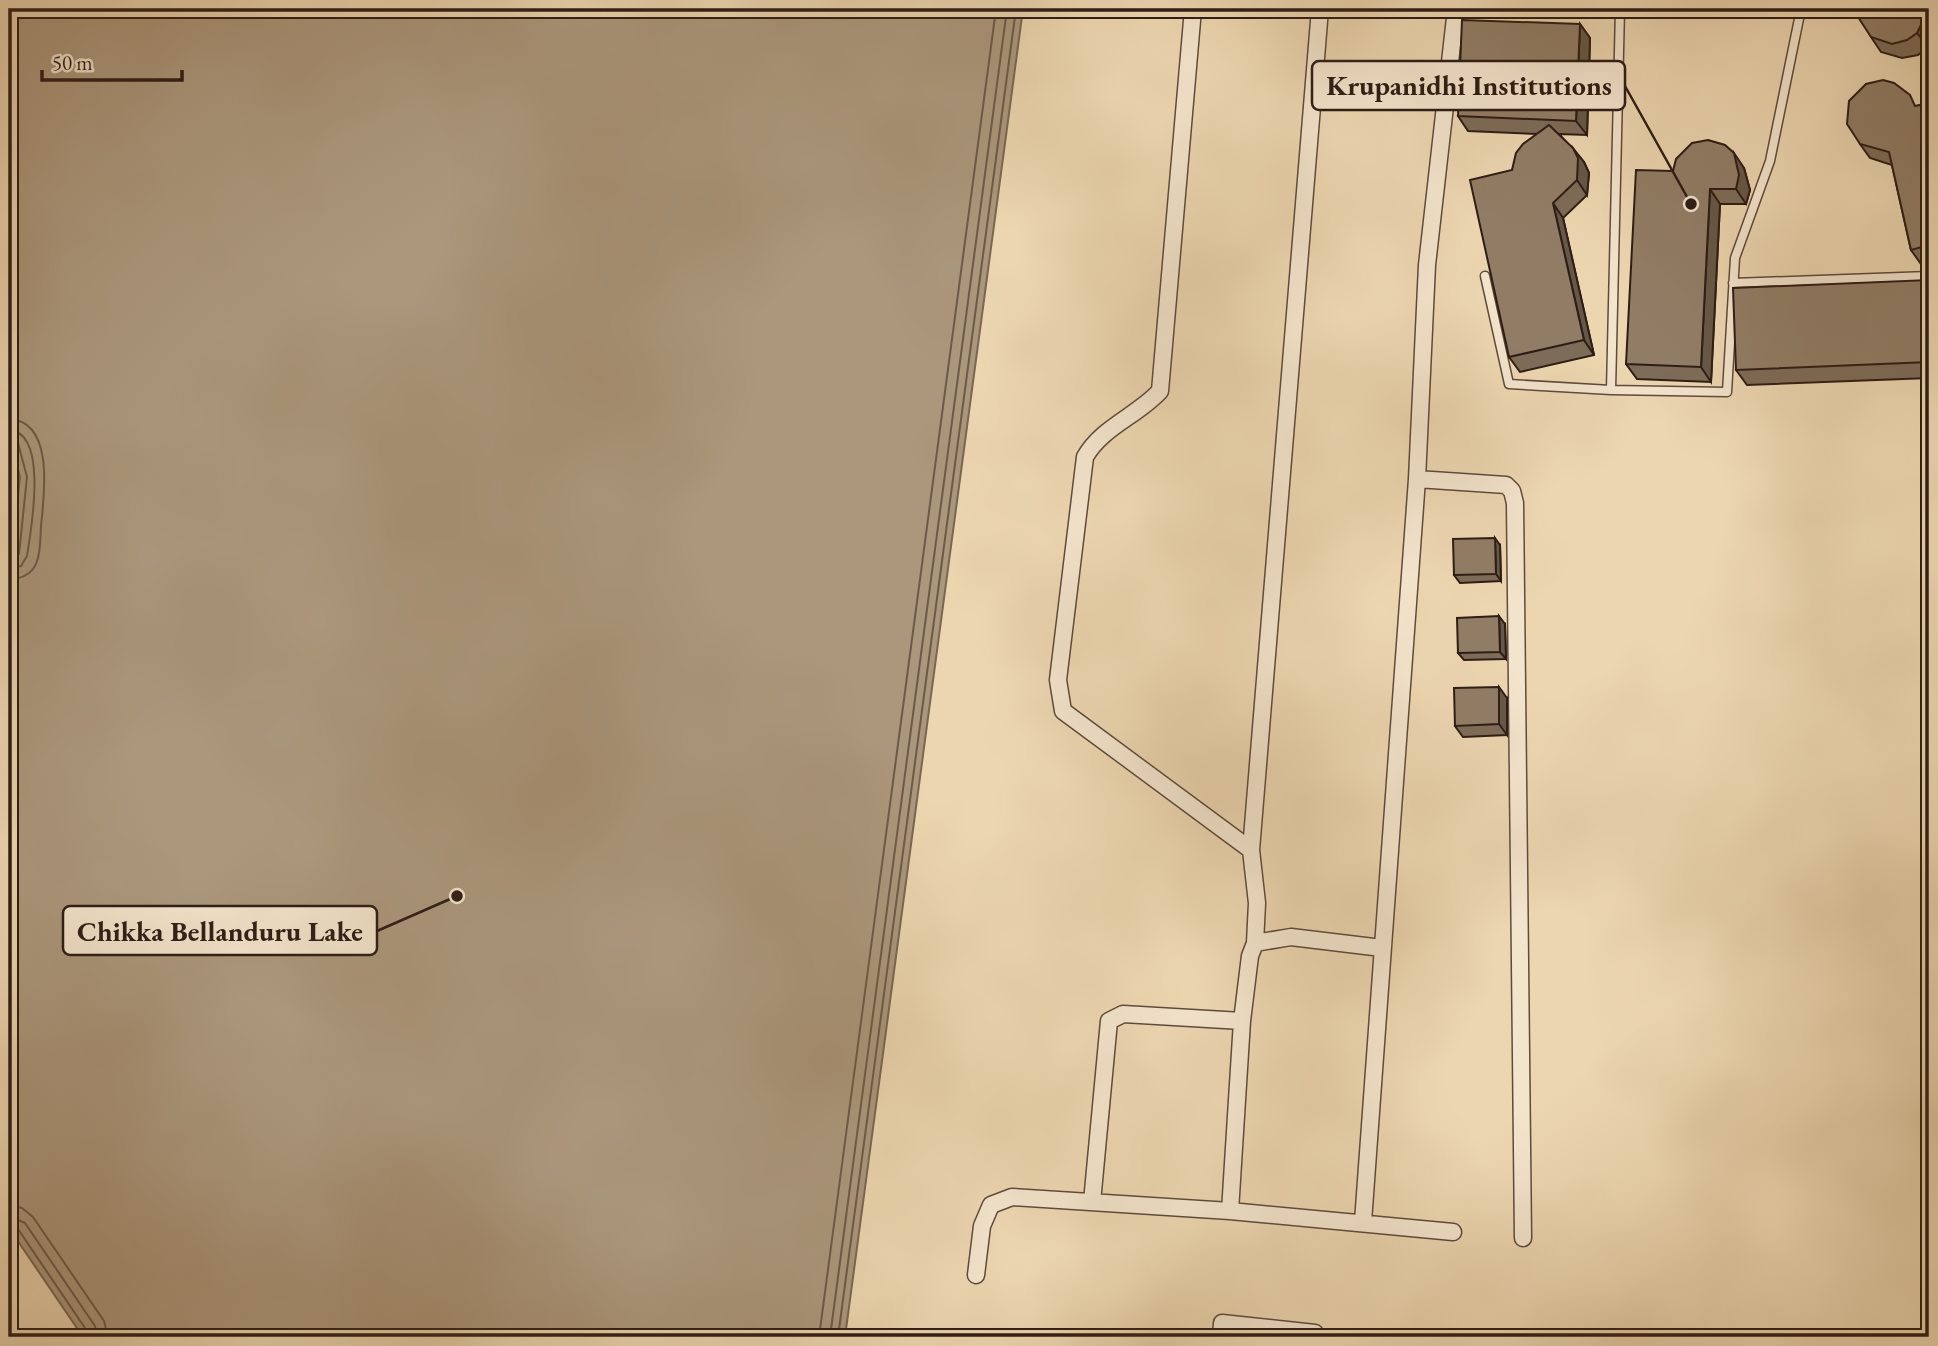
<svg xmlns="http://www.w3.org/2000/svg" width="1938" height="1346" font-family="'EB Garamond',serif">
<rect width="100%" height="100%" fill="#ecd6b0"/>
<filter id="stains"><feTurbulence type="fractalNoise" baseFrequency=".00286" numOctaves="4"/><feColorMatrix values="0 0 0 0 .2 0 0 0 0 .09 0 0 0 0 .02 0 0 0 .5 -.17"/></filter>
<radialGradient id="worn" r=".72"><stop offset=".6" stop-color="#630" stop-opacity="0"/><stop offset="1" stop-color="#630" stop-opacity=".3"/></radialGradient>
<path fill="#ab977c" stroke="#796653" stroke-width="2" d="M9 9H1023L845 1337H83L9 1228V587L20 477 9 433Z"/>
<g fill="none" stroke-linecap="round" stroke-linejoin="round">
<path stroke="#6c5a49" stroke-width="2" d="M9 419C55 421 44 496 41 526 40 540 41 558 33 569 27 577 18 579 9 580
M9 430C49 432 31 530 27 556L21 566 9 569
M9 439 18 443 27 477 19 554 9 560
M9 1205 22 1208 33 1217 104 1321 108 1337
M9 1216 25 1223 95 1326 97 1337
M9 1225 18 1229 87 1331 88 1337
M819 1337 996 9
M830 1337 1007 9
M838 1337 1016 9"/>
<g stroke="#5e4b3c" stroke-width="11">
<path id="lane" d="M1620 9 1611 390 1727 392 1735 258 1770 161 1801 9
M1485 276 1509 384 1611 390
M1733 283 1929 276"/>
</g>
<g stroke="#5e4b3c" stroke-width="19">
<path id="street" d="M1193 9 1160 391C1137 416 1102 427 1085 457L1058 680 1063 711 1251 850
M1417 479 1506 485 1512 491 1515 503 1523 1238
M1255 943 1291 937 1382 948
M1092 1202 1109 1021 1123 1014 1242 1021
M1230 1211 1242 1021 1250 956 1255 943 1257 903 1251 850 1320 9
M1363 1222 1417 479 1427 265 1456 9
M976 1275 982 1226 991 1205 1012 1197 1230 1211 1453 1232
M1221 1337 1222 1323 1315 1333V1337"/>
</g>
<use href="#lane" stroke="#f3e4cc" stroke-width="8"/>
<use href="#street" stroke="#f3e4cc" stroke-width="16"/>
</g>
<path fill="#7d6c58" stroke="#2e1d16" stroke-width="2" d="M1929 9V44L1928 47 1918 55 1902 58 1881 52 1871 37Z
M1580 24 1590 38 1587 135 1559 134 1584 162 1589 173 1587 195 1563 218 1594 355 1520 372 1509 357 1512 170 1537 134 1468 131 1458 116Z
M1929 103V262L1921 264 1911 250 1892 165 1870 158 1860 144 1917 106Z
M1744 168 1750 190 1746 204H1720L1711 382 1637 379 1626 364 1673 171Z
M1929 280V378L1747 385 1736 370Z
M1500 545 1501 581 1460 583 1454 575Z
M1505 624 1506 659 1464 660 1458 653Z
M1507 698V735L1463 737 1455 726Z"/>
<path fill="#665847" stroke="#2e1d16" stroke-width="2" d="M1927 13 1929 17V44L1928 47 1917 33Z
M1580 24 1590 38 1587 135 1576 121Z
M1573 148 1584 162 1589 173 1587 195 1577 180Z
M1734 153 1744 168 1750 190 1746 204 1736 189Z
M1710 189 1720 204 1711 382 1701 367Z
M1553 203 1563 218 1594 355 1584 340Z
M1495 538 1500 545 1501 581 1496 574Z
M1499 616 1505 624 1506 659 1500 652Z
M1499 687 1507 698V735L1499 724Z"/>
<path fill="#917d66" stroke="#2e1d16" stroke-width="2" d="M1858 9H1929V13H1927L1917 33 1907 40 1892 44 1871 37 1858 17Z
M1462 20 1580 24 1576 121 1458 116Z
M1883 80 1894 83 1910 95 1915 106 1929 103V245L1911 250 1889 152 1860 144 1847 124 1849 101 1866 84Z
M1549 125 1573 148 1578 158 1577 180 1553 203 1584 340 1509 357 1470 180 1512 170 1516 153 1523 144Z
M1708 140 1725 145 1734 153 1739 175 1736 189H1710L1701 367 1626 364 1636 170 1673 171 1676 159 1692 143Z
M1929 280V362L1736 370 1733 288Z
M1495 538 1496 574 1454 575 1453 539Z
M1499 616 1500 652 1458 653 1457 618Z
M1499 687V724L1455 726 1454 688Z"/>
<path fill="none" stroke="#2e1d16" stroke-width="2.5" d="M1691 204L1625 86M457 896L377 931"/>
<g fill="#2e1d16" stroke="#f3e4cc" stroke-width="2.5">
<circle cx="1691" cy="204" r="7"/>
<circle cx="457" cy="896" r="7"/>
</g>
<g fill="#f3e4cc" stroke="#2e1d16" stroke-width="2.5">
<rect x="1312" y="61" width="313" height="49" rx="7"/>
<rect x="63" y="906" width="314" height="49" rx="7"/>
</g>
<g font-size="28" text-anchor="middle" font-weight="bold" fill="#2e1d16">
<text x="1469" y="95">Krupanidhi Institutions</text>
<text x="220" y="941">Chikka Bellanduru Lake</text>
</g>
<rect width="1938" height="1346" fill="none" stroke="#ecd6b0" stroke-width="35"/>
<rect x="10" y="10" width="1917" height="1325" fill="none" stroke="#2e1d16" stroke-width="3.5"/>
<rect x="18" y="18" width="1903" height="1311" fill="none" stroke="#2e1d16" stroke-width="2"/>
<path d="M42 70v10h140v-10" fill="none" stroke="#2e1d16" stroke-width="3.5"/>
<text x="52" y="70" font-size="21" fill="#2e1d16" stroke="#f3e4cc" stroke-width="5" paint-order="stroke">50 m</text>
<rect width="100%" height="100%" filter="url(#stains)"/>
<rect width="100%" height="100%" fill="url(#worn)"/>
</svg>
